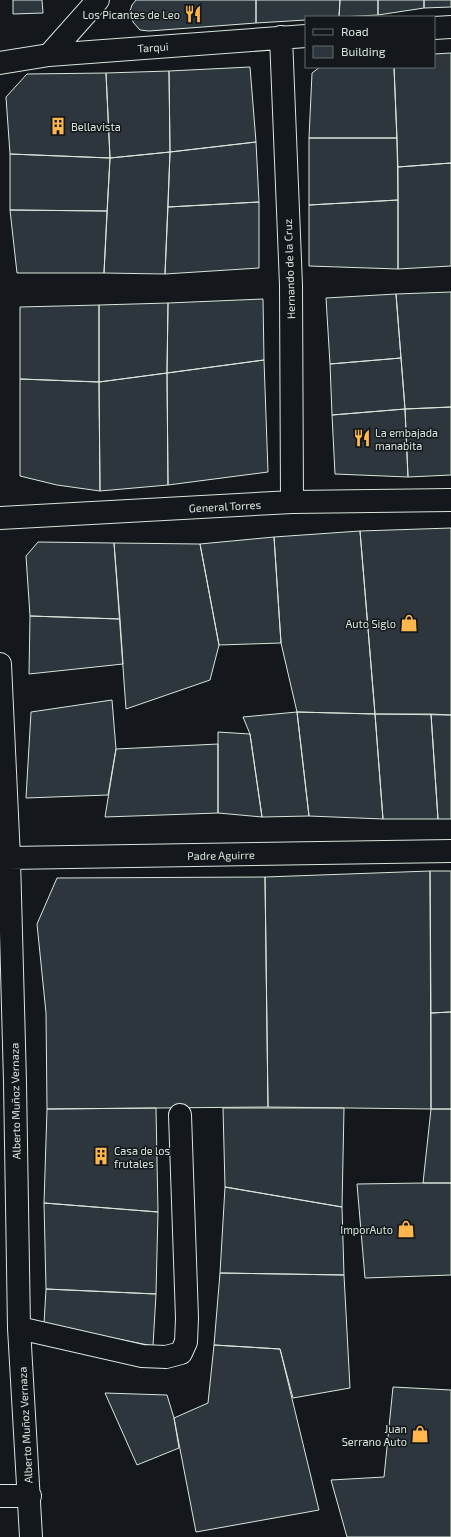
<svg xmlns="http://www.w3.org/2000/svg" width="451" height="1537" font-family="'Exo 2',sans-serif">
<rect width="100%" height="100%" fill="#14181c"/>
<path fill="#2c363c" stroke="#d8e6dc" d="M13 0H42L43 13 13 14Z
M136 0H256V23L149 31 140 30 133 22 130 11 132 5Z
M256 0H340L339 17H306V20L256 23Z
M340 0H378V15L339 17Z
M378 0H424V8L378 15Z
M424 0H451V7L424 8Z
M451 53V163L398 167 394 67H434V54Z
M250 67 256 142 170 152 169 71Z
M320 67H394L397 138H309L312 73Z
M169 71 170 152 110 158 106 73Z
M106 73 110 158 10 154 6 97 27 74Z
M309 138H397L398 200 309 205Z
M256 142 259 202 168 207 170 152Z
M170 152 165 274 104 273 110 158Z
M10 154 110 158 107 211 10 210Z
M451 163V266L398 269V167Z
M398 200V269L309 266V205Z
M259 202V268L165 274 168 207Z
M10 210 107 211 104 273H17Z
M451 292V407L405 409 396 294Z
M396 294 401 358 330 364 326 298Z
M263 299 264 360 167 373 168 303Z
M168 303 167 373 99 382V305Z
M99 305V382L20 379V307Z
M401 358 405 409 332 415 330 364Z
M264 360 268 472 168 485 167 373Z
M167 373 168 485 100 491 99 382Z
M20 379 99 382 100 491 57 485 20 476Z
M451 407V475L408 477 405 409Z
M405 409 408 477 335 474 332 415Z
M451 528V715L375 714 360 531Z
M360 531 375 714 297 712 281 643 274 537Z
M274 537 281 643 219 645 200 544Z
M38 542 114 543 120 619 30 616 26 556Z
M114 543 200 544 219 645 210 680 126 709Z
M30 616 120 619 123 664 29 674Z
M112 700 116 749 108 795 26 798 31 712Z
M297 712 375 714 383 819 309 816Z
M297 712 309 816 262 817 250 734 243 717Z
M375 714H431L438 819H383Z
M431 714 451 715V819H438Z
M218 732 250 734 262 817 218 813Z
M218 744V813L105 817 116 749Z
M430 871H451V1012L431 1013Z
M430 871 431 1109 268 1107 265 877Z
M265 877 268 1107 47 1109 46 1013 37 924 57 878Z
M451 1012V1109H431V1013Z
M156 1108 158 1212 44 1203 47 1109Z
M223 1108H344L342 1207 225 1187Z
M431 1109H451V1183H423Z
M423 1183H451V1275L365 1278 357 1184Z
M225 1187 342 1207 344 1275 220 1273Z
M44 1203 158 1212 156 1294 46 1289Z
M220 1273 344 1275 350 1388 293 1398 280 1349 214 1345Z
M46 1289 156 1294 153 1346 44 1324Z
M214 1345 280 1349 319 1510 196 1532 174 1418 208 1403Z
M393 1387 451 1390V1537H347L331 1480 384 1477Z
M105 1393 167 1395 174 1418 179 1448 137 1465Z"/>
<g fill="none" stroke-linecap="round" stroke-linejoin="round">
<g stroke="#d8e6dc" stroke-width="24">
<path id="street" d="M434 28 451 27
M281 37 291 285 292 502
M49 55 98 0
M0 63 49 55 306 36
M0 518 292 502 451 500
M0 664 9 858 15 1082 19 1328 31 1537
M9 858 451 851
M19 1328 142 1356 166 1357 181 1353 186 1342 187 1318 180 1115
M0 1496H30"/>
</g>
<use href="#street" stroke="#14181c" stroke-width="22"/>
</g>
<defs>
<g id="restaurant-bare" transform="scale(1.38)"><path d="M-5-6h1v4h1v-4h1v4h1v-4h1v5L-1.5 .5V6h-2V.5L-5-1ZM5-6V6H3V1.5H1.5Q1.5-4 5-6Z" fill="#ffb74d" stroke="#14181c" stroke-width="2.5" paint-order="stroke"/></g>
<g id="building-bare" transform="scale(1.38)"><path d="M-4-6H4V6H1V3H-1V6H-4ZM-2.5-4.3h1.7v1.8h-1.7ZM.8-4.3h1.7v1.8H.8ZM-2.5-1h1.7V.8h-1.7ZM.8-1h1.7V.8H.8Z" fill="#ffb74d" stroke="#14181c" stroke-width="2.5" paint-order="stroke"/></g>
<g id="shop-bare" transform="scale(1.38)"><path d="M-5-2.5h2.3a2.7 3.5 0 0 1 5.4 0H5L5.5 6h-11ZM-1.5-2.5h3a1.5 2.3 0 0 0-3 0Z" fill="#ffb74d" stroke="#14181c" stroke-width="2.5" paint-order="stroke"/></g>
</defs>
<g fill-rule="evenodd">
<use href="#restaurant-bare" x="193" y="14"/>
<use href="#building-bare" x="58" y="126"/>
<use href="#restaurant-bare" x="362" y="438"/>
<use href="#shop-bare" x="409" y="623"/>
<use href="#building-bare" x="101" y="1156"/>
<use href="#shop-bare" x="406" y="1229"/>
<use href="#shop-bare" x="420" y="1434"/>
</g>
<g text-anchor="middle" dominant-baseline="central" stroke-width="3" stroke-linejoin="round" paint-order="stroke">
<g font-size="11" fill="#d8e6dc" stroke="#14181c" text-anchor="end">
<text x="180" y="14">Los Picantes de Leo</text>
<text x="71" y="126" text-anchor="start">Bellavista</text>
<text x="375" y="432" text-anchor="start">La embajada<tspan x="375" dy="13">manabita</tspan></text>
<text x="396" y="623">Auto Siglo</text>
<text x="114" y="1150" text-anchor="start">Casa de los<tspan x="114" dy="13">frutales</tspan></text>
<text x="393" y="1229">ImporAuto</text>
<text x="407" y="1428">Juan<tspan x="407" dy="13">Serrano Auto</tspan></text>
</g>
<g font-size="11" fill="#d8e6dc" stroke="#14181c">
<text transform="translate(153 47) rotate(-4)">Tarqui</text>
<text transform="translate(289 269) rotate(-92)">Hernando de la Cruz</text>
<text transform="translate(225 506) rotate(-3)">General Torres</text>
<text transform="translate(221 855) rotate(-1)">Padre Aguirre</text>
<text transform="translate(15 1101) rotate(-91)">Alberto Muñoz Vernaza</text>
<text transform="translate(25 1425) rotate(-93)">Alberto Muñoz Vernaza</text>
</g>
</g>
<rect x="305" y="16" width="130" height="52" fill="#14181c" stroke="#626a69"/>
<rect x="313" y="29" width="20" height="6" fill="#14181c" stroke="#626a69"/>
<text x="341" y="36" font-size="12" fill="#d8e6dc">Road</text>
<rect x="313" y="46" width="20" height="12" fill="#2c363c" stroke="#626a69"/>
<text x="341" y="56" font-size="12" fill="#d8e6dc">Building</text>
</svg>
